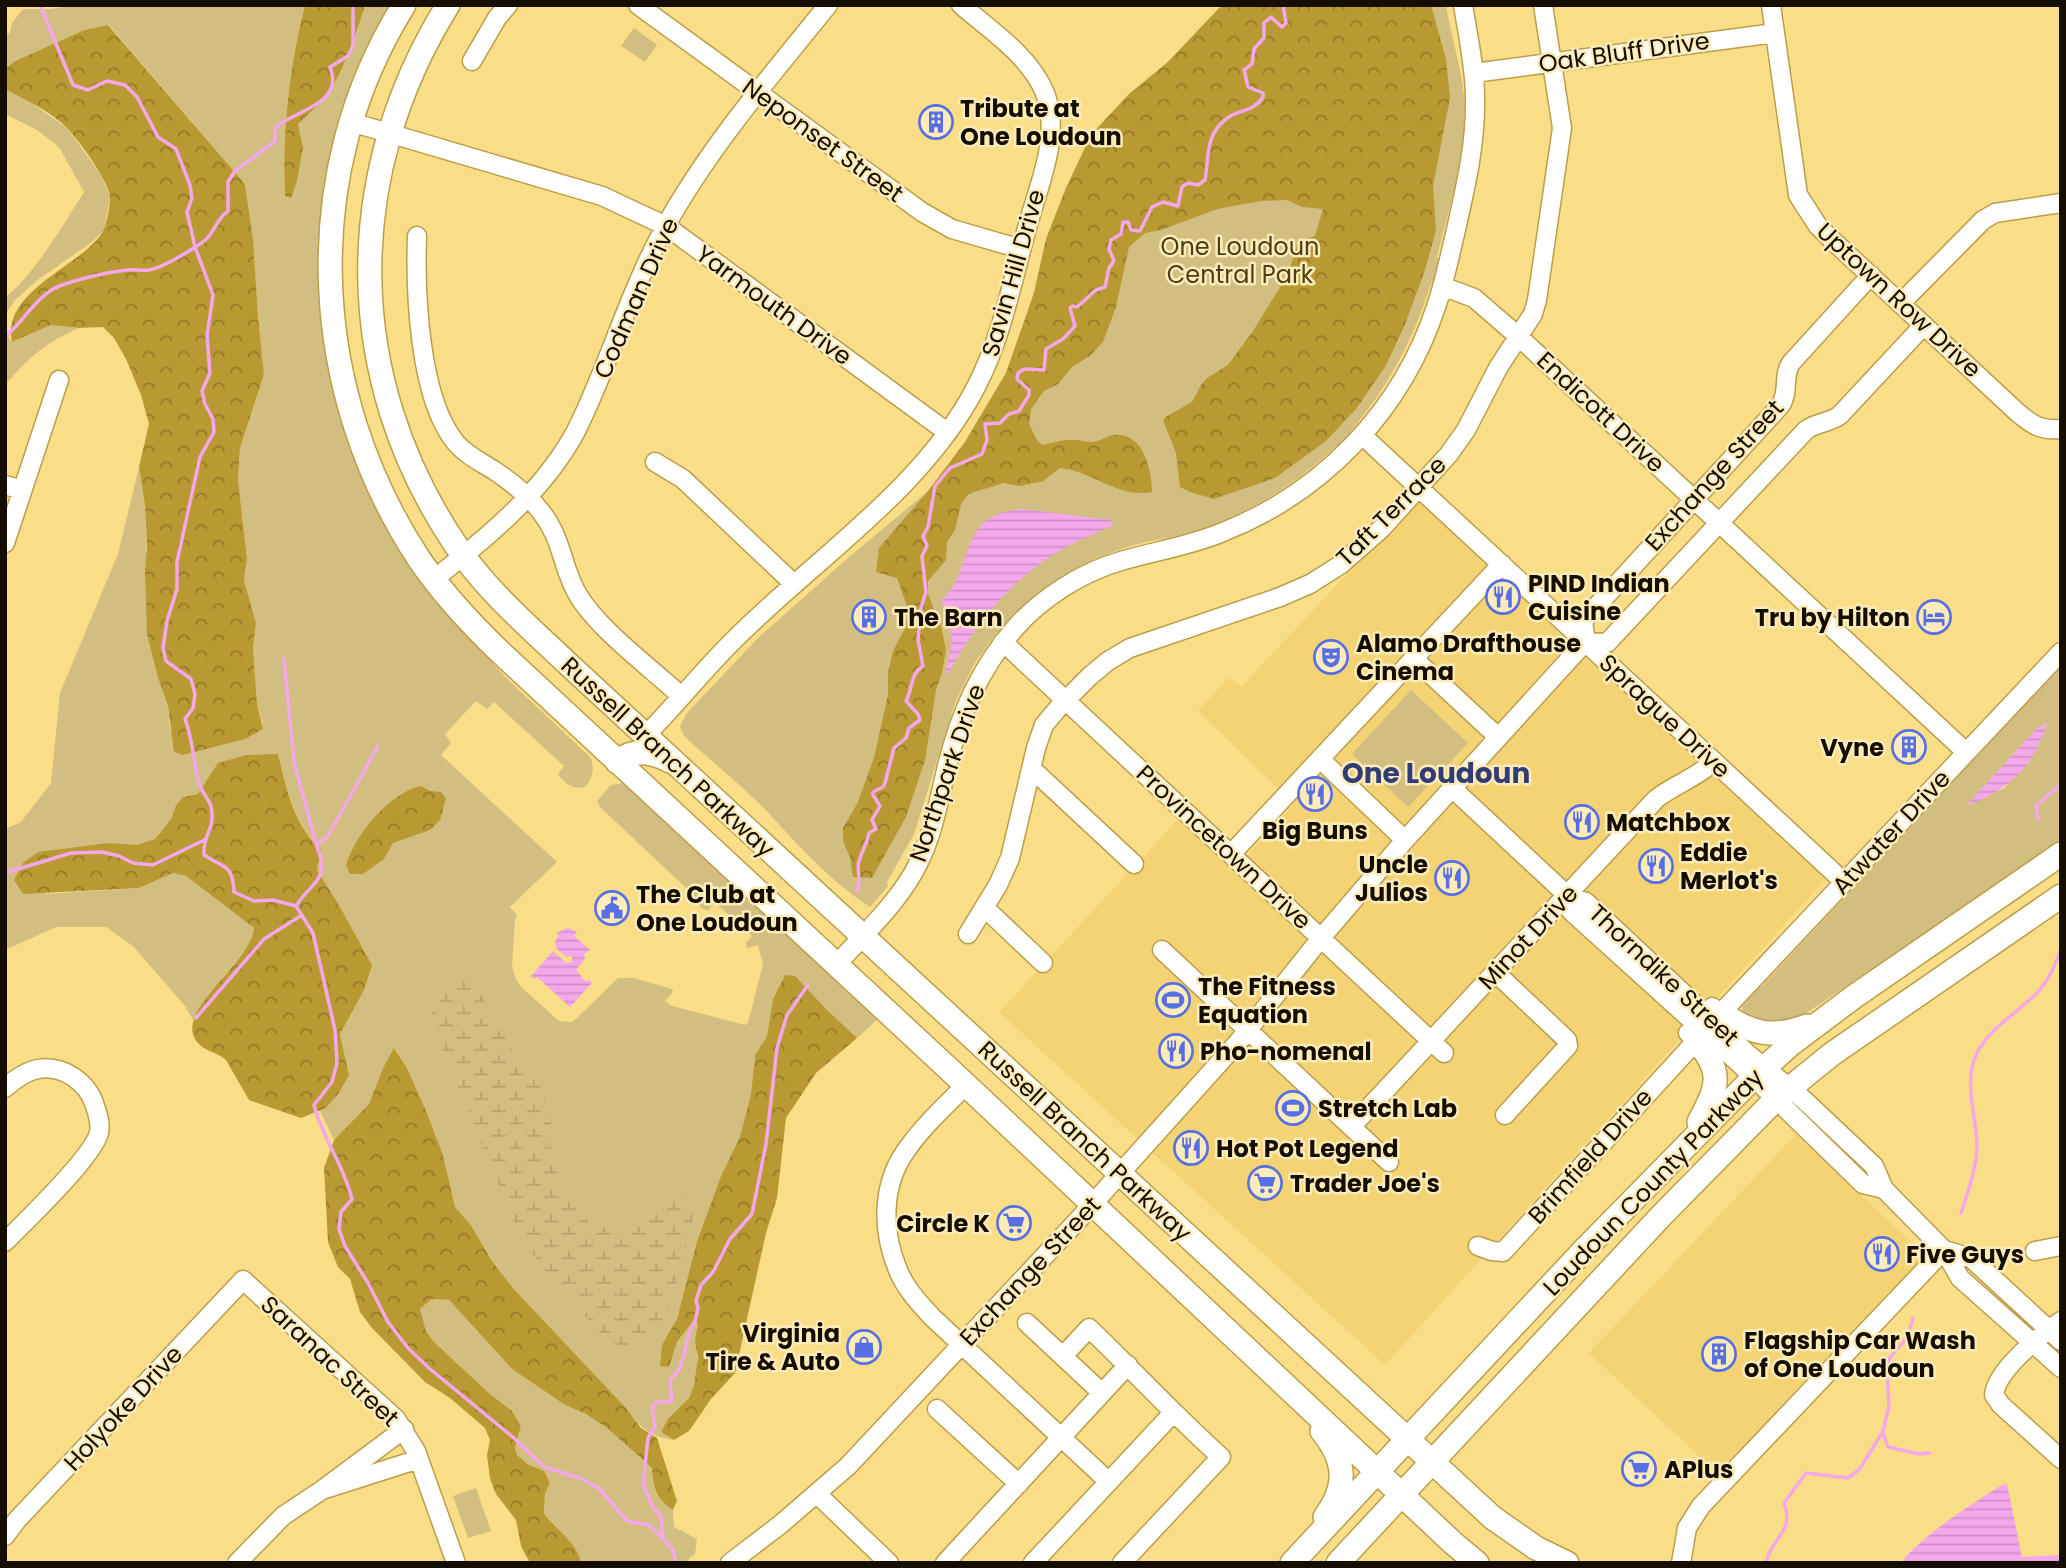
<svg xmlns="http://www.w3.org/2000/svg" width="2066" height="1568" font-family="Poppins,sans-serif">
<defs>
<pattern id="forest-crowns" width="20" height="18" patternUnits="userSpaceOnUse" patternTransform="scale(1.75)"><rect width="20" height="18" fill="#b99932"/><path d="M2 6a3 3 0 1 1 6 0M12 15a3 3 0 1 1 6 0" fill="none" stroke="#957b28"/></pattern>
<pattern id="wetland-marsh" width="20" height="14" patternUnits="userSpaceOnUse" patternTransform="scale(1.75)"><rect width="20" height="14" fill="#d3be82"/><path d="M1 5h8M5 5V1M11 12h8M15 12V8" fill="none" stroke="#b4a26e"/></pattern>
<pattern id="water-rules" width="6" height="5" patternUnits="userSpaceOnUse" patternTransform="scale(1.75)"><rect width="6" height="5" fill="#f4a8eb"/><path d="M0 2.5h6" fill="none" stroke="#d08fc8"/></pattern>
</defs>
<rect width="100%" height="100%" fill="#fadd87"/>
<path fill="#f3d374" d="M1418 499 1828 876 1385 1365 999 1012 1182 815 1237 866 1294 804 1198 711 1229 677 1241 687Z
M1796 1134 1925 1255 1718 1474 1589 1353Z"/>
<path fill="#d3be82" fill-rule="evenodd" d="M74 5H305C289 68 282 132 285 196L303 147 298 124C310 113 323 101 332 87 344 69 360 27 365 5H392L368 50 336 141 341 412 468 633 504 676 590 757C595 768 593 778 585 787 573 790 565 784 558 774L564 766 494 702 487 709 476 701 445 734 451 743 441 755 557 862 510 907 517 915 515 920 512 966 515 977 520 986 559 1021 571 1022 577 1018 618 978H634L672 989 673 992 665 1001 672 1006 745 1025 748 1023 763 964 758 945 747 948 746 943 752 936 719 906 714 903 708 911 701 908 685 887 600 807 597 801 611 785 624 783 632 786 861 998 878 1019 857 1038 785 975 773 999 767 1036 755 1055 751 1094 740 1138 721 1176 697 1241 677 1319 662 1346 669 1367 677 1342 694 1320 698 1324C694 1347 703 1375 690 1396 682 1409 669 1418 661 1432L674 1440C648 1436 641 1428 626 1408L512 1287 492 1261 471 1225 455 1207 443 1155 427 1113 407 1068 395 1049 383 1068 369 1104 334 1140 320 1111 326 1108 339 1093 349 1075 340 1034 349 1016 366 953 317 870 321 850C294 823 287 790 278 754L198 794 183 797 176 805 171 819 155 839 137 846 108 843 45 894 139 888 173 873 186 876 254 928 253 941 205 999 193 1020 185 1006 133 946 106 927H56L5 950V829L21 822 51 783 60 693 118 554 139 467 145 506 148 601 158 678 168 706 170 729 183 754 263 726 257 704 253 648 256 623 244 580 247 558 238 479 240 448 264 374 258 316 253 239 245 184 109 25 84 30 15 61 5 69V35L10 33 12 23 23 9H51Z
M1222 5H1446C1451 36 1461 66 1464 96 1470 150 1449 206 1437 257L1440 262 1435 280 1431 283C1414 339 1389 385 1352 430V435L1340 448H1334C1296 484 1251 512 1202 529 1180 536 1157 539 1134 545 1088 558 1049 581 1014 614V618L1002 632H997L974 664 955 703 914 834 887 882 888 886 870 907C833 883 804 852 775 820 748 790 714 764 684 736L680 726 687 713 757 639 849 557 928 491 965 442 1006 373 1034 293 1046 239 1066 188 1091 135 1129 94 1168 62Z
M634 28 657 45 645 62 621 46Z
M5 89 29 101 68 129 101 175 110 197 104 230 92 242 39 279 15 300 5 315V297C30 281 67 219 84 192L59 147 37 130 5 114Z
M51 325 79 328C43 344 31 356 5 385V331L12 342Z
M2061 666V840L1792 1023 1772 1028 1743 1015 1742 1007 1756 988 1761 987ZM2047 724 2005 788 1967 805 2037 728Z
M1411 690 1468 743 1408 807 1352 754Z
M432 1299 449 1300 512 1369 565 1405 586 1414 607 1428 652 1468C652 1488 656 1499 673 1510L674 1527 697 1539 695 1554 687 1561 581 1563C578 1542 555 1530 544 1513L545 1493 550 1483 544 1471 529 1465 517 1455 515 1447 521 1426 512 1411 490 1394 435 1343 426 1331 420 1309Z
M476 1488 491 1531 468 1538 453 1496Z"/>
<path fill="url(#forest-crowns)" d="M305 5H365C360 25 343 71 332 87 323 101 310 113 298 124L303 147 297 181 291 198 285 196C282 132 289 68 305 5Z
M1222 5H1431L1446 59 1450 98 1433 186 1436 230 1425 270 1404 327 1385 367 1356 409 1326 441 1275 478 1214 499 1190 492 1180 487 1176 453 1163 420 1167 416 1192 402 1201 385 1207 378 1228 365 1253 331 1287 276 1299 241 1315 236 1323 209 1302 207 1287 200 1261 201 1217 209 1161 230 1145 233 1129 247 1116 307 1103 342 1091 355 1072 367 1058 384 1044 391 1031 409 1029 424 1037 440 1042 445C1053 443 1064 439 1075 440 1081 440 1087 442 1092 442 1100 442 1106 436 1113 435 1143 431 1152 469 1152 492 1119 499 1092 471 1060 468L1043 481 1020 486 1004 483 968 494 961 504 955 530 947 542 946 560 928 581V594L941 626 946 650 942 673 936 690 925 760 906 817 872 878 853 877 850 857 843 841V828L857 804 874 758 888 695V673L893 651 906 626 908 609 897 578 876 572 879 548 928 491 965 442 1006 373 1034 293 1046 239 1066 188 1091 135 1129 94 1168 62Z
M108 25 245 184 253 239 258 316 264 374 240 448 238 479 247 559 244 580 256 623 253 648 257 704 263 729 245 739 183 755 174 752 168 706 158 678 147 634 145 571 147 547 145 506 139 467 149 424 141 395 126 359 114 338 103 327 79 328 51 325 12 342C0 289 88 264 104 229 107 222 110 205 110 197 108 180 80 142 68 129 52 112 26 100 5 89V69L15 61 84 30Z
M278 754C287 790 293 823 321 850L317 870 340 907 372 965 364 990 340 1034 349 1075 339 1093 326 1108 301 1118 249 1100 226 1060C216 1051 203 1052 195 1039 177 1008 252 962 254 928L186 876 173 873 139 888 23 894 14 880 23 863 38 852 108 843 137 845 155 839 171 819 176 805 183 797 198 794 218 763 246 755Z
M421 786 430 791 441 792 446 798 440 820 430 830 393 843 384 859 363 874H350L346 865C355 835 390 792 421 786Z
M785 975 795 976 827 1010 857 1038 816 1073 786 1118 777 1198 766 1233 735 1373 711 1399 689 1431 674 1440 661 1432 668 1419 689 1398 694 1386 698 1357 695 1341 698 1324 694 1320 677 1342 669 1367 660 1366 662 1345 677 1319 697 1241 721 1176 740 1137 751 1094 755 1055 767 1036 773 999Z
M394 1048 407 1068 427 1113 443 1155 455 1207 471 1225 492 1261 512 1287 626 1408 641 1428 657 1438 677 1501 673 1510C656 1499 653 1488 652 1468L607 1428 586 1414 565 1405 512 1369 449 1300 432 1299 420 1309 426 1331 435 1343 490 1394 512 1411 521 1426 515 1447 517 1455 529 1465 544 1471 550 1483 545 1493 544 1513C555 1530 578 1542 581 1563H530L521 1546 516 1520 496 1494 490 1479 487 1455 490 1440 485 1428 450 1398 425 1382 372 1328 360 1312 350 1279 338 1267 328 1242 324 1168 334 1140 369 1104 383 1068Z"/>
<path fill="url(#wetland-marsh)" d="M464 978 472 979 522 1067 543 1088 551 1120V1150L560 1183 590 1224C597 1226 605 1229 612 1229 642 1231 660 1200 688 1197L696 1207C685 1245 676 1317 645 1341 641 1345 635 1347 630 1349L608 1342 546 1272 520 1236 433 1027 432 1012 440 1000 446 986Z"/>
<path fill="url(#water-rules)" d="M1022 509 1111 520 1113 525C1095 534 1076 541 1059 551 1010 581 975 624 948 674L945 673C953 648 954 625 941 601 947 594 954 588 957 579 973 541 972 513 1022 509Z
M2047 723C2034 767 2009 790 1966 806L2037 728Z
M568 928 577 932 574 936 590 950 584 954 585 959 576 970 586 982 588 979 592 983 570 1007 537 977 534 979 531 976 553 951 566 963 572 962V956L566 957 556 948 555 941 559 936 556 933Z
M2007 1484 2022 1557 2059 1555 2061 1563H1901C1921 1536 1971 1505 2000 1486Z"/>
<g fill="none" stroke-linecap="round" stroke-linejoin="round">
<path stroke="#f4a8eb" stroke-width="3.5" d="M40 5 73 85 88 90 107 81 125 85 137 97 158 137 176 149 190 185 192 198 187 212 195 247 213 295 207 336 210 373 202 391 205 404 213 419 214 432 200 457 177 562V589L167 621 163 648 166 661 191 679 195 694 193 708 185 719C194 741 193 769 201 788 207 801 213 802 212 818 212 832 203 835 204 855 224 868 233 864 234 892L254 901 273 900 296 906 313 933 335 1030 337 1063 332 1082 314 1105C322 1138 344 1165 352 1199L341 1212 339 1229 345 1246 368 1283 388 1322 408 1348 430 1369 514 1438 544 1467 580 1478 600 1489 627 1521 648 1525 659 1534 673 1550 676 1563
M5 337C22 323 32 303 50 291 65 281 109 272 127 270 134 269 142 271 149 270 162 268 190 251 201 243 215 235 214 221 228 211V182L235 171 275 141V128C295 110 345 104 330 67L348 56 353 46V5
M284 659 294 762 317 847
M2038 820 2036 806 2061 784
M5 873 71 853 102 852 119 856 133 863 153 865 204 840
M857 891C862 880 856 872 859 861 862 851 867 844 869 833L876 829 872 820 880 806 873 795V792L883 787 885 783 894 748 906 738 909 728 920 720 918 714 906 701C913 688 910 674 923 666L918 640 921 608 926 592 922 556 927 546 923 536 928 527 935 486 950 468 982 454 987 440 985 424 1000 423 1009 414 1019 411 1029 395V390L1017 379 1018 373 1024 369 1044 370 1046 349 1063 339 1075 326 1070 308 1073 306 1077 307 1096 290 1105 287 1109 268 1114 261 1109 249 1111 240 1121 234 1123 222H1128L1131 230 1140 231 1152 207 1163 202 1178 206 1182 187 1188 183 1198 185 1205 180C1209 158 1205 135 1226 119 1238 109 1253 113 1263 97V93L1248 87 1244 70 1252 64 1254 49 1264 38V23L1271 17 1282 27 1286 23 1283 5
M296 906C310 883 331 881 317 847L320 841 327 838 378 746
M196 1018 264 939 302 915
M1961 1213C1968 1192 1975 1171 1977 1150 1978 1119 1962 1083 1977 1053 1990 1027 2019 1012 2038 992 2049 980 2055 965 2061 949
M1883 1433 1888 1447 1919 1454 1930 1453
M663 1538 661 1516 652 1506 643 1484 648 1438 655 1427 652 1408C658 1398 663 1403 672 1401L670 1380 679 1370 684 1355 689 1334 695 1321 698 1308 696 1301 701 1285 713 1272 730 1239 752 1214 766 1144 777 1048 787 1015 808 985
M1766 1563C1771 1537 1795 1533 1784 1503L1806 1473 1848 1478 1860 1469 1883 1431 1889 1406 1887 1371 1889 1359 1908 1336 1913 1318"/>
<g stroke="#bb9f49" stroke-width="21">
<path id="minor" d="M638 5 922 212 952 229 1021 249
M1771 5 1798 195 1818 226 1830 238 2017 412C2032 425 2041 431 2061 429
M472 61 497 18 508 5
M1474 73 1775 33
M351 122 602 196 666 226 947 432
M417 236C415 292 419 399 456 443 466 455 481 462 495 471 513 483 529 496 542 513 563 540 562 569 578 595 598 629 651 668 681 696
M1442 286 1474 298 1519 337 1966 752
M1901 303 1983 220 1995 213 2061 203
M1363 436 1844 882
M655 462 683 479 794 584
M5 485 22 490
M5 543 59 380
M434 579C487 538 544 491 576 431 609 365 629 292 665 227 710 146 770 77 828 5
M1003 642 1444 1053
M1586 642 1583 621 1780 406C1790 392 1782 377 1791 363L1871 275
M1413 658 1498 737
M646 735C677 704 704 669 736 638 815 559 924 488 976 387 1003 335 1013 277 1029 221 1040 182 1061 134 1045 93 1030 56 990 30 961 5
M1320 759 1405 840
M1032 769 1134 864
M1452 788 1568 896 1586 902 1749 1055 1803 1099 1874 1166 1884 1189 1944 1250 1960 1278 2061 1368
M1232 853 1502 564
M1568 896 1569 909 1573 913 1741 1065 1863 1184 1884 1189
M985 908 1043 963
M968 934 998 885 1010 858 1036 748 1044 725 1059 707 1090 676 1108 661 1130 648 1280 597 1310 584 1340 565 1382 528 1449 454 1466 430 1498 368 1533 314 1537 300 1562 128 1543 5
M1162 950 1389 1162
M837 964C865 933 901 900 919 862 934 831 939 799 947 766 960 714 980 668 1016 627 1042 598 1082 572 1121 561 1155 551 1190 546 1223 532 1324 492 1402 410 1436 307 1444 284 1449 259 1455 234 1465 189 1476 145 1475 98 1475 67 1468 36 1463 5
M1495 972 1567 1040 1568 1046 1505 1115
M1712 1007 1721 1013 2061 652
M966 1085C945 1106 922 1127 905 1152 881 1187 882 1232 898 1270 905 1288 919 1303 932 1317L1109 1482
M5 1088C14 1080 26 1071 38 1069 63 1065 88 1082 95 1106 98 1115 101 1124 99 1133 92 1158 26 1221 5 1242
M1352 1126 1656 799C1675 784 1697 778 1714 761
M1478 1246 1492 1251 1503 1252 1696 1041 1688 1033
M1944 1250 1971 1258 2061 1341
M2035 1251 2061 1246
M2061 1321C2041 1334 1996 1371 1994 1395L2001 1405 2061 1459
M1027 1323 1102 1393
M1063 1356 1089 1328C1134 1371 1175 1416 1221 1457L1122 1563
M937 1409 1019 1484
M404 1429 322 1490 419 1459
M817 1494 889 1563
M5 1536 17 1520 243 1280 396 1419 416 1451 456 1563
M237 1563 283 1516 322 1490
M730 1563 781 1524 848 1466 1080 1218 1239 1041 1321 938 1405 840 1577 651 1586 642 1607 643 1806 430C1817 422 1830 423 1840 415L1924 325
M945 1563 1128 1365
M1033 1563 1173 1413
M1681 1563 1687 1528 1701 1506 1944 1250"/>
</g>
<g stroke="#bb9f49" stroke-width="26">
<path id="major" d="M404 5C297 176 310 393 419 559 442 593 470 623 499 651L966 1085 1453 1543 1477 1563
M448 5C342 175 343 377 455 544 485 589 528 626 567 663L1493 1518 1536 1548 1567 1563
M617 762C633 748 653 752 670 761
M1721 1013C1752 1034 1772 1039 1807 1026
M1696 1041C1725 1072 1717 1088 1699 1122
M1322 1431C1346 1461 1348 1486 1325 1517
M1292 1563 1585 1249 1753 1078 1791 1044 1855 996 2061 854
M1338 1563 1661 1216 1775 1100 1832 1054 2061 896"/>
</g>
<use href="#minor" stroke="#fff" stroke-width="18"/>
<use href="#major" stroke="#fff" stroke-width="23"/>
</g>
<defs>
<g id="building-ring" transform="scale(1.75)"><circle r="9.5" fill="#fdebba" stroke="#576fe5" stroke-width="1.5"/><path d="M-4-6H4V6H1V3H-1V6H-4ZM-2.5-4.3h1.7v1.8h-1.7ZM.8-4.3h1.7v1.8H.8ZM-2.5-1h1.7V.8h-1.7ZM.8-1h1.7V.8H.8Z" fill="#576fe5"/></g>
<g id="restaurant-ring" transform="scale(1.75)"><circle r="9.5" fill="#fdebba" stroke="#576fe5" stroke-width="1.5"/><path d="M-5-6h1v4h1v-4h1v4h1v-4h1v5L-1.5 .5V6h-2V.5L-5-1ZM5-6V6H3V1.5H1.5Q1.5-4 5-6Z" fill="#576fe5"/></g>
<g id="hotel-ring" transform="scale(1.75)"><circle r="9.5" fill="#fdebba" stroke="#576fe5" stroke-width="1.5"/><path d="M-6-4.5h1.5V1H6V5H4.5V3h-9V5H-6ZM-4 0a1.8 1.8 0 1 1 3.6 0ZM.5 0V-2.5h3Q6-2.5 6 0Z" fill="#576fe5"/></g>
<g id="theatre-ring" transform="scale(1.75)"><circle r="9.5" fill="#fdebba" stroke="#576fe5" stroke-width="1.5"/><path d="M-5-5.5Q0-4 5-5.5V0Q5 5 0 6Q-5 5-5 0ZM-3.3-2.5H-1v1.5H-3.3ZM1-2.5H3.3v1.5H1ZM-2.8 1Q0 5.5 2.8 1Z" fill="#576fe5"/></g>
<g id="civic-ring" transform="scale(1.75)"><circle r="9.5" fill="#fdebba" stroke="#576fe5" stroke-width="1.5"/><path d="M-.6-6.5H3V-4.5H.6V-3L4-1V1h2V6H-6V1h2V-1L-.6-3ZM-1.2 2.5V6h2.4V2.5Z" fill="#576fe5"/></g>
<g id="stadium-ring" transform="scale(1.75)"><circle r="9.5" fill="#fdebba" stroke="#576fe5" stroke-width="1.5"/><path d="M0-5a6.5 5 0 1 0 0 10a6.5 5 0 1 0 0-10ZM-3.5-1.8h7v3.6h-7Z" fill="#576fe5"/></g>
<g id="supermarket-ring" transform="scale(1.75)"><circle r="9.5" fill="#fdebba" stroke="#576fe5" stroke-width="1.5"/><path d="M-6-5.5h2.5l.6 2H6L4.5 2H-2.5L-4.4-4H-6ZM-1.5 3.2a1.3 1.3 0 1 0 .1 0ZM3 3.2a1.3 1.3 0 1 0 .1 0Z" fill="#576fe5"/></g>
<g id="shop-ring" transform="scale(1.75)"><circle r="9.5" fill="#fdebba" stroke="#576fe5" stroke-width="1.5"/><path d="M-5-2.5h2.3a2.7 3.5 0 0 1 5.4 0H5L5.5 6h-11ZM-1.5-2.5h3a1.5 2.3 0 0 0-3 0Z" fill="#576fe5"/></g>
</defs>
<g fill-rule="evenodd">
<use href="#building-ring" x="936" y="122"/>
<use href="#restaurant-ring" x="1503" y="597"/>
<use href="#building-ring" x="869" y="617"/>
<use href="#hotel-ring" x="1934" y="617"/>
<use href="#theatre-ring" x="1331" y="657"/>
<use href="#building-ring" x="1909" y="747"/>
<use href="#restaurant-ring" x="1315" y="794"/>
<use href="#restaurant-ring" x="1582" y="822"/>
<use href="#restaurant-ring" x="1656" y="866"/>
<use href="#restaurant-ring" x="1452" y="878"/>
<use href="#civic-ring" x="612" y="908"/>
<use href="#stadium-ring" x="1173" y="1000"/>
<use href="#restaurant-ring" x="1176" y="1051"/>
<use href="#stadium-ring" x="1293" y="1108"/>
<use href="#restaurant-ring" x="1191" y="1148"/>
<use href="#supermarket-ring" x="1265" y="1183"/>
<use href="#supermarket-ring" x="1014" y="1223"/>
<use href="#restaurant-ring" x="1882" y="1254"/>
<use href="#shop-ring" x="864" y="1347"/>
<use href="#building-ring" x="1719" y="1354"/>
<use href="#supermarket-ring" x="1639" y="1469"/>
</g>
<g text-anchor="middle" dominant-baseline="central" stroke-width="5" stroke-linejoin="round" paint-order="stroke">
<g font-size="24" fill="#150d00" stroke="#fdebba">
<text transform="translate(1624 52) rotate(-8)">Oak Bluff Drive</text>
<text transform="translate(823 140) rotate(36)">Neponset Street</text>
<text transform="translate(1013 273) rotate(-74)">Savin Hill Drive</text>
<text transform="translate(636 298) rotate(-66)">Codman Drive</text>
<text transform="translate(1899 300) rotate(43)">Uptown Row Drive</text>
<text transform="translate(774 305) rotate(36)">Yarmouth Drive</text>
<text transform="translate(1601 412) rotate(43)">Endicott Drive</text>
<text transform="translate(1714 475) rotate(-48)">Exchange Street</text>
<text transform="translate(1391 511) rotate(-45)">Taft Terrace</text>
<text transform="translate(1665 716) rotate(43)">Sprague Drive</text>
<text transform="translate(668 757) rotate(43)">Russell Branch Parkway</text>
<text transform="translate(947 773) rotate(-71)">Northpark Drive</text>
<text transform="translate(1891 832) rotate(-47)">Atwater Drive</text>
<text transform="translate(1224 847) rotate(43)">Provincetown Drive</text>
<text transform="translate(1528 937) rotate(-47)">Minot Drive</text>
<text transform="translate(1664 975) rotate(43)">Thorndike Street</text>
<text transform="translate(1085 1141) rotate(43)">Russell Branch Parkway</text>
<text transform="translate(1590 1156) rotate(-48)">Brimfield Drive</text>
<text transform="translate(1653 1182) rotate(-46)">Loudoun County Parkway</text>
<text transform="translate(1030 1271) rotate(-47)">Exchange Street</text>
<text transform="translate(330 1361) rotate(43)">Saranac Street</text>
<text transform="translate(123 1408) rotate(-47)">Holyoke Drive</text>
</g>
<g font-size="24" font-weight="bold" fill="#150d00" stroke="#fdebba" text-anchor="start">
<text x="960" y="108">Tribute at<tspan x="960" dy="28">One Loudoun</tspan></text>
<text x="1528" y="583">PIND Indian<tspan x="1528" dy="28">Cuisine</tspan></text>
<text x="894" y="617">The Barn</text>
<text x="1910" y="617" text-anchor="end">Tru by Hilton</text>
<text x="1356" y="643">Alamo Drafthouse<tspan x="1356" dy="28">Cinema</tspan></text>
<text x="1884" y="747" text-anchor="end">Vyne</text>
<text x="1606" y="822">Matchbox</text>
<text x="1315" y="830" text-anchor="middle">Big Buns</text>
<text x="1680" y="852">Eddie<tspan x="1680" dy="28">Merlot's</tspan></text>
<text x="1428" y="864" text-anchor="end">Uncle<tspan x="1428" dy="28">Julios</tspan></text>
<text x="636" y="894">The Club at<tspan x="636" dy="28">One Loudoun</tspan></text>
<text x="1198" y="986">The Fitness<tspan x="1198" dy="28">Equation</tspan></text>
<text x="1200" y="1051">Pho-nomenal</text>
<text x="1318" y="1108">Stretch Lab</text>
<text x="1216" y="1148">Hot Pot Legend</text>
<text x="1290" y="1183">Trader Joe's</text>
<text x="990" y="1223" text-anchor="end">Circle K</text>
<text x="1906" y="1254">Five Guys</text>
<text x="840" y="1333" text-anchor="end">Virginia<tspan x="840" dy="28">Tire &amp; Auto</tspan></text>
<text x="1744" y="1340">Flagship Car Wash<tspan x="1744" dy="28">of One Loudoun</tspan></text>
<text x="1664" y="1469">APlus</text>
</g>
<g font-size="24" fill="#4c3e14" stroke="#fdebba">
<text x="1240" y="246">One Loudoun<tspan x="1240" dy="28">Central Park</tspan></text>
</g>
<g font-size="28" font-weight="bold" fill="#2f3c76" stroke="#fdebba">
<text x="1436" y="773">One Loudoun</text>
</g>
</g>
<rect width="2066" height="1568" fill="none" stroke="#150d00" stroke-width="14"/>
</svg>
